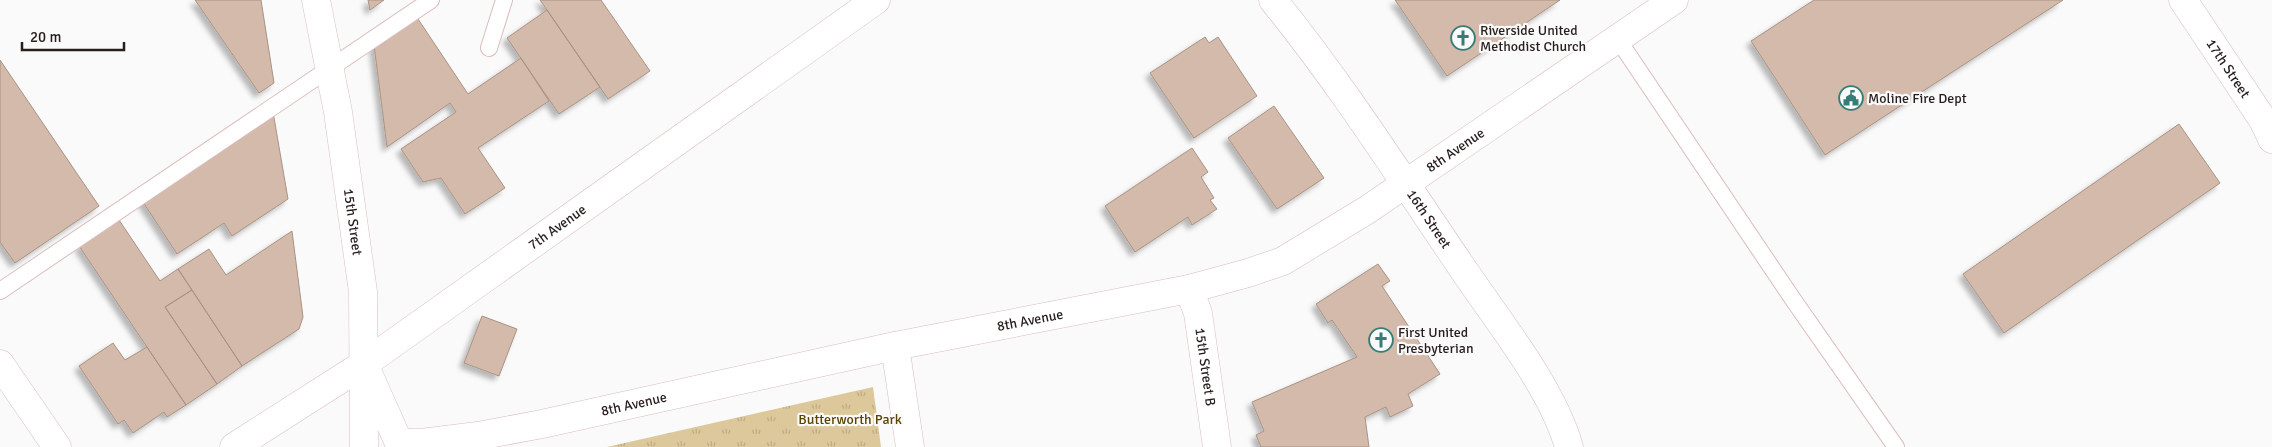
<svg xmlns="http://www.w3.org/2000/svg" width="2272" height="447" font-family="Signika,sans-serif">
<defs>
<pattern id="park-tufts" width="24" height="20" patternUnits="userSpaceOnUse" patternTransform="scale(1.25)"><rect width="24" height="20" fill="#dcc89a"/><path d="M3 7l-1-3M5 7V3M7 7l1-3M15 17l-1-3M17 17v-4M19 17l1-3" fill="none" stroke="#bdab84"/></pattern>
<filter id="shadow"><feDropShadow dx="-4.5" dy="4.5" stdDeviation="2.5" flood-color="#0004"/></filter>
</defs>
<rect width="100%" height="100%" fill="#fafafa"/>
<path fill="url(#park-tufts)" d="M873 387 881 447H607Z"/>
<path fill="#d3baab" stroke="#a99283" filter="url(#shadow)" d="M195 0H261L274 83 259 93Z
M368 0H384L370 10Z
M540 0H601L650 71 608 99Z
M1395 0H1560L1447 76Z
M1814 0H2063L1825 155 1751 41Z
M547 10 600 87 559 114 507 38Z
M416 16 468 94 521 58 549 101 478 148 505 188 465 214 441 178 423 182 401 149 456 112 450 103 387 147 374 45Z
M1205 37 1209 43 1218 37 1257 96 1194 138 1150 73Z
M0 60 99 206 15 263 0 242Z
M1274 106 1324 178 1277 209 1228 138Z
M273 112 288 199 232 236 224 223 177 254 141 199Z
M2179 124 2220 183 2004 333 1963 274Z
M1192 148 1208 172 1201 177 1214 198 1210 200 1217 209 1192 225 1188 217 1135 252 1105 206Z
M119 220 160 281 178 269 192 290 165 307 217 384 186 405 79 246Z
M292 231 303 317 299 329 242 366 178 269 209 249 226 275Z
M1378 264 1390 281 1382 286 1440 374 1408 394 1413 406 1390 417 1386 407 1365 417 1369 447H1261L1256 435 1264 431 1252 402 1357 357 1332 320 1328 323 1316 304Z
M192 290 242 366 217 384 165 307Z
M482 316 517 329 499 376 464 363Z
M113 343 125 360 147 347 186 405 167 417 164 412 133 433 124 420 118 424 79 366Z"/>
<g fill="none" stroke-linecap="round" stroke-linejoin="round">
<g stroke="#dbbcbb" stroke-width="18">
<path id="service" d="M1617 38 1792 298 1896 447
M489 48 504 0
M0 291 431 0"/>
</g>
<g stroke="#dbbcbb" stroke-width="29">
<g id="minor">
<path id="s1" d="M2183 0 2263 120 2272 139"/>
<path id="s2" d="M1189 289 1198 313 1217 447"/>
<path d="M895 346 910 447"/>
<path d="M0 364 57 447"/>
<path id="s3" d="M364 364 399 443H421L478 436 542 424 895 346 1189 289 1248 273 1283 261 1367 210 1674 0"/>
</g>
</g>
<g stroke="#dbbcbb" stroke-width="29">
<g id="tertiary">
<path id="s4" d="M316 0 338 112 363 292 364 447"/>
<path id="s5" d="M1273 0C1342 85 1401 178 1463 269 1498 321 1552 387 1569 447"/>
<path id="s6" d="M234 447 364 364 876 0"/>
</g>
</g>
<use href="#service" stroke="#fff" stroke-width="16"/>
<use href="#minor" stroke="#fff" stroke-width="28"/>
<use href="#tertiary" stroke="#fff" stroke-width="28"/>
</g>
<defs>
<g id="church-ring" transform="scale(1.25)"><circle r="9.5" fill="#fafafa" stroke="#357d76" stroke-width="1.5"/><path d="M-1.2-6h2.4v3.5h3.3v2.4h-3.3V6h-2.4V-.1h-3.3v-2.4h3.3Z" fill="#357d76"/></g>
<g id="civic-ring" transform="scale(1.25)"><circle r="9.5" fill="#fafafa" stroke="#357d76" stroke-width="1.5"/><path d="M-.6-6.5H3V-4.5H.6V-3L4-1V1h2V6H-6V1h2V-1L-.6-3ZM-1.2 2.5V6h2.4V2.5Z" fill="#357d76"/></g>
</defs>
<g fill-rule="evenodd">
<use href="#church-ring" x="1463" y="38"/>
<use href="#civic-ring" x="1851" y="98"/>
<use href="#church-ring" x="1381" y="340"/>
</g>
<g text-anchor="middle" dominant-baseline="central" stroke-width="4.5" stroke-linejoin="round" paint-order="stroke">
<g font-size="14" fill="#281d1d" stroke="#fafafa" text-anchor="start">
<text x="1480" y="30">Riverside United<tspan x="1480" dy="16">Methodist Church</tspan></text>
<text x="1868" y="98">Moline Fire Dept</text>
<text x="1398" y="332">First United<tspan x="1398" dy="16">Presbyterian</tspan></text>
</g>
<g font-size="14" fill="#281d1d" stroke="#fafafa">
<text stroke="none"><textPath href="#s1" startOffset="82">17th Street</textPath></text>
<text stroke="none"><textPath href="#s3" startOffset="1195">8th Avenue</textPath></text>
<text stroke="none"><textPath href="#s5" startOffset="269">16th Street</textPath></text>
<text stroke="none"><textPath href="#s4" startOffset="225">15th Street</textPath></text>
<text stroke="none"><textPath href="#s6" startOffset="391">7th Avenue</textPath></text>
<text stroke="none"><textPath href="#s3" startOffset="730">8th Avenue</textPath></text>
<text stroke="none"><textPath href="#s2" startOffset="80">15th Street B</textPath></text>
<text stroke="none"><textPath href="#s3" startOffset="325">8th Avenue</textPath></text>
</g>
<g font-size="14" fill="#5a4401" stroke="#fafafa">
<text x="850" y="419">Butterworth Park</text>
</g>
</g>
<path d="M22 42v8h102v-8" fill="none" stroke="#281d1d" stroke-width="2.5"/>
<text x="30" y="42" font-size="15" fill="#281d1d" stroke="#fafafa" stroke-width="4" paint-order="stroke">20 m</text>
</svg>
